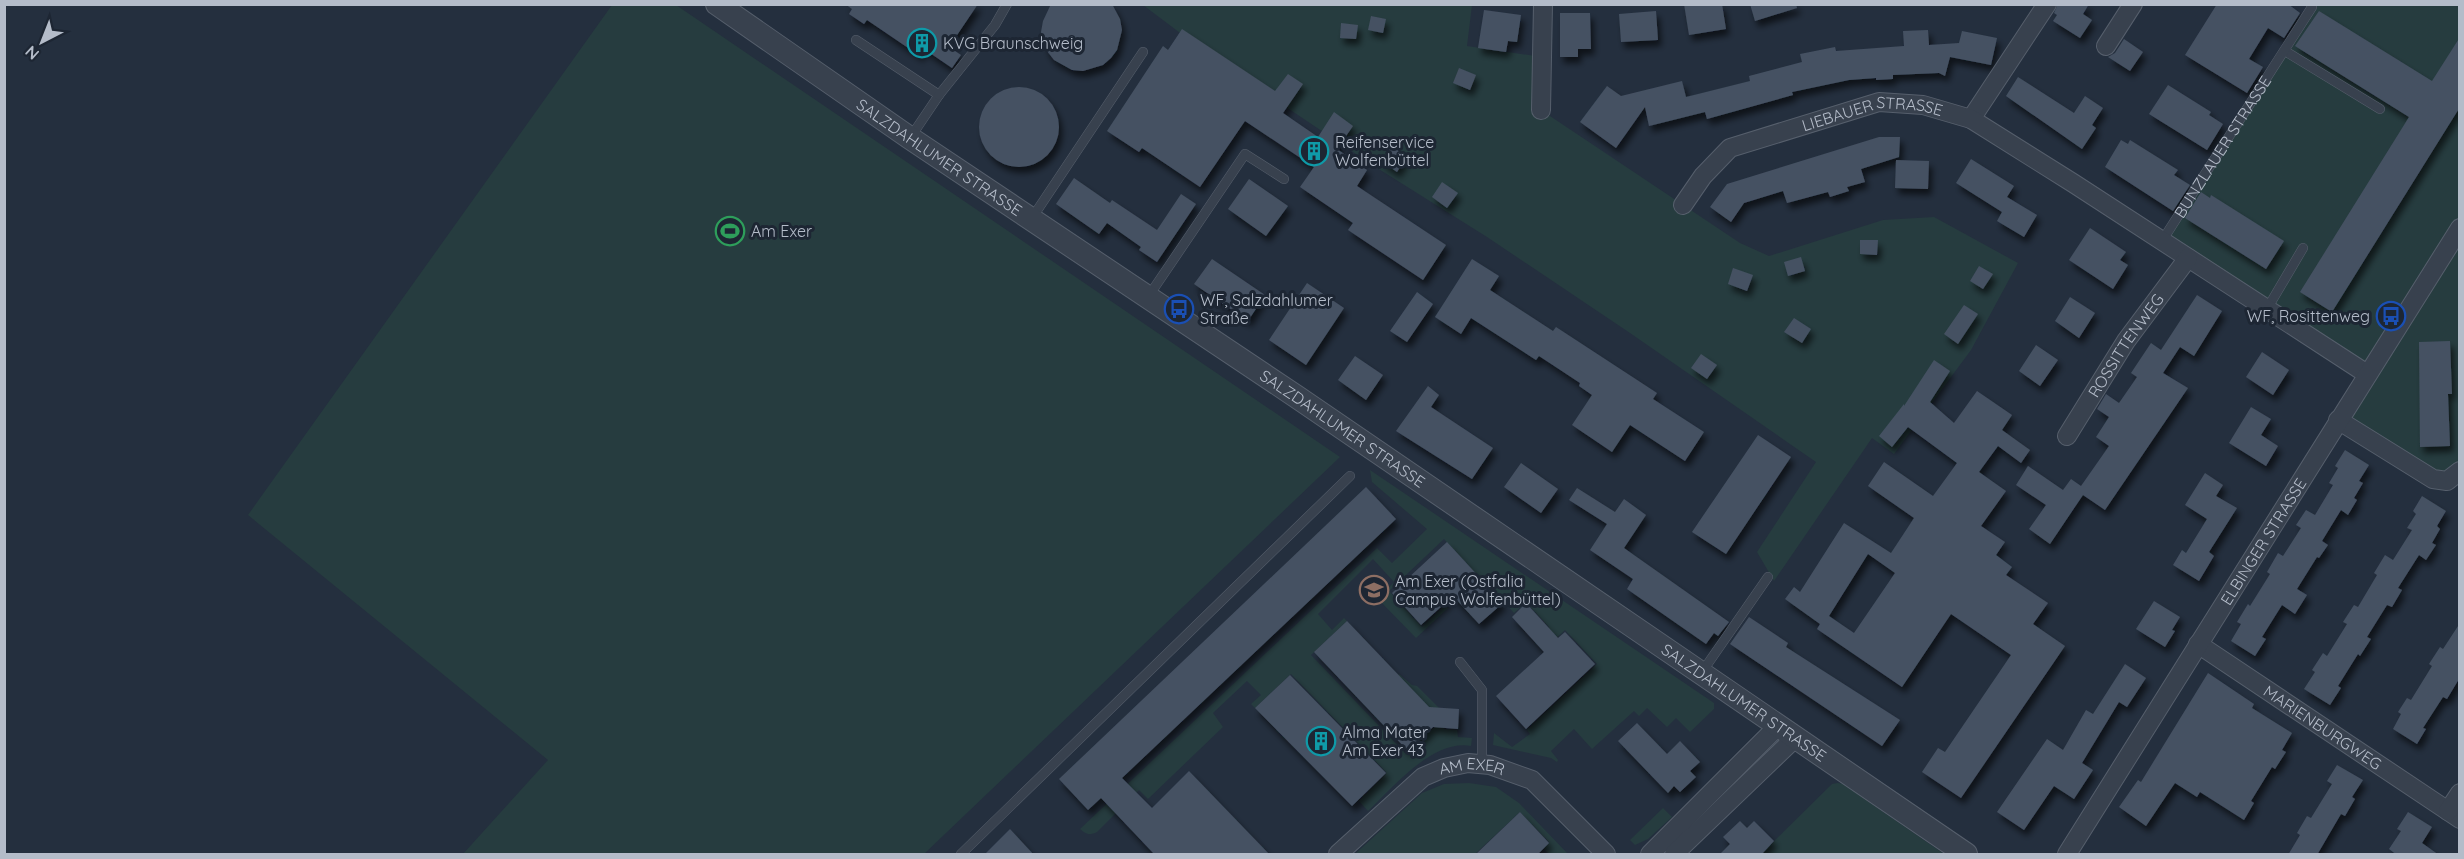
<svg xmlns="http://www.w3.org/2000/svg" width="2464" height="859" font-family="Quicksand,sans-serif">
<defs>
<filter id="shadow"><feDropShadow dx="3.5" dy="6" stdDeviation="3" flood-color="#0009"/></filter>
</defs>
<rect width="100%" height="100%" fill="#242f3e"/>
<path fill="#263c3f" d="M612 5H676L1340 457 924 854H463L548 760 248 515Z
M1143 5H1472L1467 46 1542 57 1541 110 1740 243 1769 256 1883 220 1934 217 2018 263 1971 350 1894 454 1872 438 1774 581 1757 552 1816 462 1630 333 1487 237 1374 166 1216 60Z
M2315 5H2459L2460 471 2447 481 2338 420 2367 374 2162 241Z
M1370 470 1714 703V709L1690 732 1676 718 1667 727 1647 708 1639 716 1634 711 1592 749 1574 729 1551 751 1558 760 1557 762 1551 758 1493 745 1494 733 1512 747 1530 734 1527 730 1597 664 1565 630 1547 647 1539 638 1549 627 1526 602 1514 613 1494 591 1468 613 1456 596 1477 575 1444 539 1389 591 1422 627 1445 605 1448 608 1416 638 1378 599 1394 582 1373 559 1318 614 1332 630 1344 618 1347 621 1311 655 1405 753 1439 723 1397 677 1399 674 1412 685 1417 686 1441 710 1443 708 1444 729 1457 730 1458 737 1472 738 1471 746C1433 739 1393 787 1368 811L1359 801 1386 774V772L1291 674 1255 708 1251 704 1261 695 1247 681 1213 713 1223 727 1148 799 1139 790 1097 832C1089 836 1086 834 1080 829L1377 548 1392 563 1427 529 1372 482Z
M1469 783 1496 787 1519 803 1568 854H1549L1543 848 1549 842 1520 812 1475 854H1355L1422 793 1444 784Z
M1838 783 1843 784 1944 854H1761L1832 784Z
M1663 808 1672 817 1648 839 1635 845 1630 840Z"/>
<path fill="#455162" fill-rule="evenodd" filter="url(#shadow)" d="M845 4H978L949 47 961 55 952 68 924 49 920 56 867 20 864 24 849 14 852 9Z
M1051 4H1112L1120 19 1122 30 1117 50 1111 58 1103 65 1083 71 1072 70 1054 60 1047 51 1041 32 1043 21Z
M1684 4H1722L1726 29 1689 35Z
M1750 4H1796L1797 8 1755 21Z
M2058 4H2089L2083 14 2092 20 2080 38 2053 21 2057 15 2054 13Z
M2217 4H2288L2300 13 2284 38 2268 28 2249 59 2263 67 2247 93 2185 55Z
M1484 10 1521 15 1517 42 1508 41 1506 52 1478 48Z
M1656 11 1658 40 1621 42 1619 14Z
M2319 11 2432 81 2460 37V107L2332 312 2300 292 2409 117 2295 46Z
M1560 13H1590L1591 49H1578V57H1560Z
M1371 16 1386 19 1383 33 1368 30Z
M1341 23 1358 25 1356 39 1340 38Z
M1182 29 1275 91 1288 74 1303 84 1283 113 1318 137 1334 112 1353 126 1337 149 1367 170 1357 186 1446 245 1423 280 1348 230 1353 223 1300 187 1314 167 1245 121 1200 187 1142 148 1139 152 1107 131 1163 46 1168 50Z
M1928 30 1929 45 1959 43 1962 31 1997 38 1991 65 1950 57 1945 76 1939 73 1893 75V79L1876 80V78L1849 80 1792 92 1793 95 1707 119 1705 112 1649 126 1645 107 1616 148 1580 122 1607 86 1621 96 1682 81 1686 97 1750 81 1749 76 1802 62 1800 54 1835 47 1836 51 1904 46 1903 31Z
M2124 39 2143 52 2130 71 2108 57 2115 53Z
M1459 68 1476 75 1470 90 1453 83Z
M2018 77 2074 113 2085 96 2103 108 2092 125 2096 128 2082 149 2006 96Z
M2168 85 2211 112 2209 115 2223 124 2207 150 2149 114Z
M979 127a40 40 0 1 1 80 0a40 40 0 1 1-80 0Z
M1879 137H1900L1899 157 1861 169 1865 182 1847 187 1849 191 1830 197 1828 192 1787 203 1783 191 1744 203 1731 222 1710 207 1727 184Z
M2121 140 2128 144 2130 140 2178 170 2174 175 2190 185 2173 211 2105 167Z
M1391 146 1407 156 1397 172 1381 161Z
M1971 159 2014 186 2007 197 2037 215 2024 237 1997 221 2002 212 1956 183Z
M1896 160 1929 161 1928 189 1895 188Z
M1074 178 1110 203 1112 200 1157 230 1181 194 1196 204 1157 262 1139 250 1141 247 1107 223 1099 234 1056 204Z
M1249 179 1288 206 1266 236 1228 209Z
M1442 182 1458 193 1447 208 1432 197Z
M2201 192 2210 198 2211 195 2284 241 2266 269 2185 218Z
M2090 228 2126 252 2120 260 2128 265 2113 289 2069 260Z
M1860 240H1878L1877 255 1860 254Z
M1801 257 1805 271 1788 276 1784 262Z
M1212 259 1265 295 1248 321 1194 284Z
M1472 259 1499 276 1490 290 1553 331 1556 327 1657 393 1653 399 1704 432 1685 461 1630 425 1612 452 1572 425 1592 395 1579 386 1580 383 1539 356 1536 360 1471 318 1461 334 1435 317Z
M1979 266 1993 274 1983 289 1970 281Z
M1733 268 1753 275 1747 291 1728 284Z
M1307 283 1344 308 1306 365 1269 340Z
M1417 292 1433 304 1407 342 1390 331Z
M2197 295 2222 311 2194 356 2180 347 2163 373 2188 388 2105 510 2083 495 2050 544 2029 529 2046 505 2016 485 2028 466 2063 490 2071 479 2081 486 2109 446 2096 437 2109 417 2097 409 2106 394 2119 403 2137 377 2131 373 2151 343 2161 350Z
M2070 297 2095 313 2079 338 2055 321Z
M1964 305 1978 314 1958 344 1944 334Z
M1794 318 1811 329 1802 343 1784 332Z
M2450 341 2452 394H2448L2450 446 2420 447 2419 342Z
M2036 345 2058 360 2040 386 2019 371Z
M2262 352 2289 370 2273 395 2246 377Z
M1701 354 1717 365 1707 379 1691 368Z
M1355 356 1383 375 1366 400 1338 380Z
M1934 360 1950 371 1930 402 1954 423 1977 391 2012 415 2002 430 2030 450 2021 463 1998 446 1979 472 2006 491 1981 526 2005 542 1996 555 2012 567 2006 575 2048 603 2033 624 2065 646 1961 798 1922 772 1938 748 1945 752 2011 655 1951 614 1902 687 1817 629 1820 624 1785 599 1794 587 1800 592 1844 523 1891 553 1914 518 1868 486 1884 462 1933 496 1957 463 1908 427 1892 447 1879 436 1904 404V406ZM1868 554 1895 573 1854 633 1829 616Z
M1428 386 1439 395 1431 407 1493 448 1472 479 1396 431Z
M2251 407 2271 419 2261 435 2278 446 2266 466 2229 443Z
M1758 435 1791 457 1726 554 1692 532Z
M2345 450 2369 465 2359 481 2363 483 2354 498 2357 500 2348 515 2341 510 2322 541 2328 545 2319 558 2317 557 2297 589 2307 595 2295 614 2282 605 2262 637 2266 639 2255 656 2231 641 2241 624 2237 622 2248 604 2250 606 2270 574 2267 572 2278 553 2283 556 2301 528 2296 525 2306 510 2315 515 2333 485 2329 483 2338 468 2335 466Z
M1521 463 1558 489 1541 513 1504 487Z
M2205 473 2223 485 2216 496 2237 508 2209 552 2214 556 2199 581 2173 565 2182 550 2186 553 2207 519 2185 505Z
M1366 487 1396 519 1122 778 1152 808 1189 771 1270 855H1155L1101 798 1088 810 1059 779Z
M1577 488 1615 512 1624 499 1646 515 1624 548 1729 622 1718 636 1714 633 1706 644 1627 589 1633 579 1590 550 1607 524 1569 500Z
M2422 496 2446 511 2437 526 2440 529 2432 543 2436 545 2426 560 2419 555 2398 588 2402 590 2392 607 2387 605 2367 637 2371 639 2360 656 2358 654 2338 686 2341 688 2330 705 2304 689 2315 672 2312 670 2323 653 2327 656 2347 624 2343 622 2354 605 2358 607 2377 575 2374 573 2385 555 2393 560 2412 530 2407 528 2416 514 2413 511Z
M1447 542 1503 603 1479 624 1453 596 1421 625 1392 593Z
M2154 601 2180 617 2172 630 2175 631 2165 647 2136 629Z
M1526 603 1558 638 1565 632 1595 664 1526 729 1496 696 1544 652 1512 617Z
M1749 617 1788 643 1786 647 1900 720 1882 746 1730 644Z
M1347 621 1429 707 1459 709 1458 729 1433 727 1408 751 1314 652Z
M2460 623 2459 679 2447 699 2443 697 2423 728 2426 729 2417 744 2393 729 2401 714 2398 712 2407 698 2411 700 2432 666 2429 664 2440 647 2443 649Z
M2125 664 2146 678 2127 707 2119 702 2082 763 2093 770 2074 799 2054 786 2024 830 1997 812 2047 739 2063 750 2086 710 2093 714Z
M2208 673 2254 704 2252 708 2292 733 2282 750 2286 752 2275 769 2272 767 2251 801 2254 803 2244 820 2200 792 2197 797 2175 783 2146 826 2119 807 2138 780 2141 782Z
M1290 675 1386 773 1352 806 1255 708Z
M1637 723 1667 754 1680 741 1700 762 1690 771 1696 777 1680 792 1674 786 1668 793 1618 741Z
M2337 765 2363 780 2352 797 2355 799 2345 816 2341 814 2317 855H2288L2300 835 2297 833 2307 816 2311 818 2332 784 2327 781Z
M1520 812 1549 843 1537 855H1475Z
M2408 812 2432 827 2422 843 2439 855H2397L2389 849 2401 831 2397 829Z
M1740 821 1747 828 1754 821 1774 841 1761 855H1719L1730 844 1723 837Z
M1010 829 1034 855H984Z"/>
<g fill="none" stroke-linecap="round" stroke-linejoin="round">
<g stroke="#565f6c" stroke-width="10">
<g id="service">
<path d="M856 40 939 95 910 138"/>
<path d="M2285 51 2380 109"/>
<path d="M939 95 995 25 1007 4"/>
<path d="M1032 218 1143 52"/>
<path id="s1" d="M2162 241 2312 7"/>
<path d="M1148 297 1245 154 1284 179"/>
<path d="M2267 309 2303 248"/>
<path d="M1460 662 1482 690V764"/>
<path d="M1702 672 1768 577"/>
<path d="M961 854 1350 476"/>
</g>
</g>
<g stroke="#565f6c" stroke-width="20">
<g id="minor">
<path d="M2106 46 2133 4"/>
<path d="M1541 110 1543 4"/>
<path d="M1971 119 2047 4"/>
<path id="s2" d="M1683 205 1703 176 1730 148 1879 102 1923 105 1971 119 2073 183 2367 374"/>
<path d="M2338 420 2433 479 2447 481 2460 471"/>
<path id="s3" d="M2067 436 2126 341 2188 258"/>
<path id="s4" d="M2198 644 2460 819"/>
<path d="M2448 811 2460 793"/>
<path id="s5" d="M1338 854 1423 777 1444 768 1468 763 1490 765 1532 780 1606 854"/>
<path d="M1650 854 1777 727"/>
<path d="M1674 854 1794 739"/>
<path id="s6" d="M2067 854 2460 228"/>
</g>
</g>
<g stroke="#565f6c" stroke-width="24">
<g id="tertiary">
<path id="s7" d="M717 4 910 138 1297 397 1966 854"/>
</g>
</g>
<use href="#service" stroke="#38414e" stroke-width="9"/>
<use href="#minor" stroke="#38414e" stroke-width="18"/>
<use href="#tertiary" stroke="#38414e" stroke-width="22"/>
</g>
<defs>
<g id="building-ring" transform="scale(1.5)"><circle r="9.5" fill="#1d2633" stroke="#0f9aa8" stroke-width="1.5"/><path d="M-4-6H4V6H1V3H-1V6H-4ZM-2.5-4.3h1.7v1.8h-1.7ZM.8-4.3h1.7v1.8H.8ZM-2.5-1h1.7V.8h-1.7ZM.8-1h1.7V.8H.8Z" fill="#0f9aa8"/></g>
<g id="stadium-ring" transform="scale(1.5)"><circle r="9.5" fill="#1d2633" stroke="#2e9e5b" stroke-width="1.5"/><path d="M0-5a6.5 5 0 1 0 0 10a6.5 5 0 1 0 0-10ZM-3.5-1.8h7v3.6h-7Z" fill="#2e9e5b"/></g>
<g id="bus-ring" transform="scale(1.5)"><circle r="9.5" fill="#1d2633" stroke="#1a4fb4" stroke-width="1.5"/><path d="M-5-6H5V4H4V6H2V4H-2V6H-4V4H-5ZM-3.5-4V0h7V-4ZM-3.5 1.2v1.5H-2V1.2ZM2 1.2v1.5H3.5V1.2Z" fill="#1a4fb4"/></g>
<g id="university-ring" transform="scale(1.5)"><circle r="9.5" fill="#1d2633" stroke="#8d6e63" stroke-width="1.5"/><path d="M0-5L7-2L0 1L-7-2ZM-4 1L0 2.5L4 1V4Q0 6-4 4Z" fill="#8d6e63"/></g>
</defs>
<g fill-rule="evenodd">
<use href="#building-ring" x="922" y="43"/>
<use href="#building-ring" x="1314" y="151"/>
<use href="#stadium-ring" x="730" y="231"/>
<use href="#bus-ring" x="1179" y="309"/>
<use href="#bus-ring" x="2391" y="316"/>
<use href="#university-ring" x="1374" y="590"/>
<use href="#building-ring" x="1321" y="741"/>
</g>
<g text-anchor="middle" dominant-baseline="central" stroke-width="6" stroke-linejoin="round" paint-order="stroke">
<g font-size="16" fill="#b4bcc9" stroke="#1d2633" text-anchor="start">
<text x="943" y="43">KVG Braunschweig</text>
<text x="1335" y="142">Reifenservice<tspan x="1335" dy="18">Wolfenbüttel</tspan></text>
<text x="751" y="231">Am Exer</text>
<text x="1200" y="300">WF, Salzdahlumer<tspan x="1200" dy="18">Straße</tspan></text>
<text x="2370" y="316" text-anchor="end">WF, Rosittenweg</text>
<text x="1395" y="581">Am Exer (Ostfalia<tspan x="1395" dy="18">Campus Wolfenbüttel)</tspan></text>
<text x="1342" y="732">Alma Mater<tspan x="1342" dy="18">Am Exer 43</tspan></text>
</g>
<g font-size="16" fill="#b4bcc9" stroke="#1d2633">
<text stroke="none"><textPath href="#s2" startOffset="222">LIEBAUER STRASSE</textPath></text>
<text stroke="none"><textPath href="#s1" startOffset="112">BUNZLAUER STRASSE</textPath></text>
<text stroke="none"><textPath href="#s7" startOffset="270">SALZDAHLUMER STRASSE</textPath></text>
<text stroke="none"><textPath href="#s3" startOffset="108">ROSSITTENWEG</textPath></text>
<text stroke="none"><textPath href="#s7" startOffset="756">SALZDAHLUMER STRASSE</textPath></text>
<text stroke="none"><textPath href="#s6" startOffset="369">ELBINGER STRASSE</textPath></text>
<text stroke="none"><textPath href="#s7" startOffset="1242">SALZDAHLUMER STRASSE</textPath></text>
<text stroke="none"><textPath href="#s4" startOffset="150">MARIENBURGWEG</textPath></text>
<text stroke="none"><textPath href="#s5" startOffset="166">AM EXER</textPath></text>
</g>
</g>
<rect width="2464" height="859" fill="none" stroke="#b4bcc9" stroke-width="12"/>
<g transform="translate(42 42) rotate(222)" stroke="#1d2633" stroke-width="4.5" paint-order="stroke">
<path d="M0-4.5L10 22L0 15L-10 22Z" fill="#b4bcc9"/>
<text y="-9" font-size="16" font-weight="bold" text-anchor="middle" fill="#b4bcc9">N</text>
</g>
</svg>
